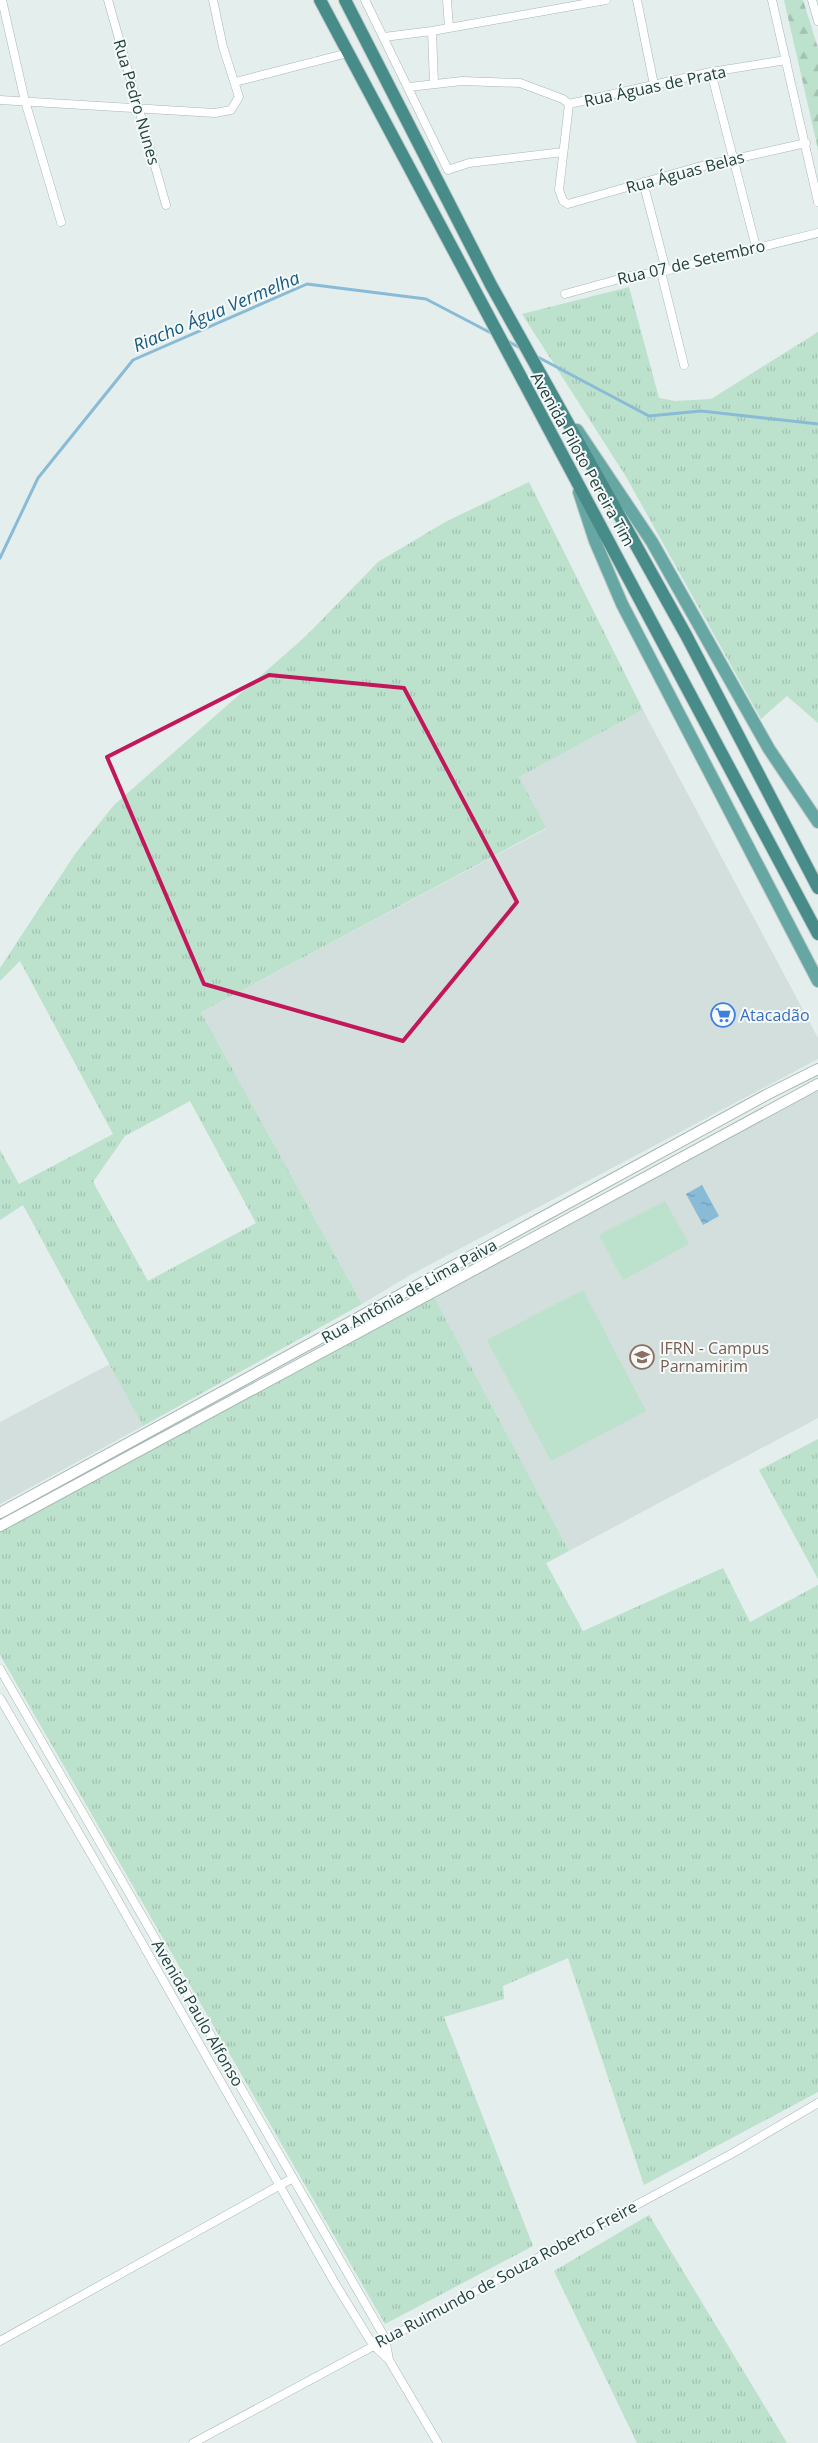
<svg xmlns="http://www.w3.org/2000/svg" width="818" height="2443" font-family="'Open Sans',sans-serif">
<defs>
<pattern id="grass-tufts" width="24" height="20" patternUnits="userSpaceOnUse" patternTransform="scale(1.25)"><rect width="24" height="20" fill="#bce1cd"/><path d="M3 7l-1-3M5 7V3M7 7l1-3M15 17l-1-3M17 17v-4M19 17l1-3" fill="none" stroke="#a1c2b1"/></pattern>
<pattern id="forest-firs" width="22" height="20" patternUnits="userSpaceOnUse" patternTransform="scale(1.25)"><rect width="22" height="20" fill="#bce1cd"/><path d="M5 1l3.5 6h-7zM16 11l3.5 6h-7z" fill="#a1c2b1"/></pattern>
<pattern id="water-ripples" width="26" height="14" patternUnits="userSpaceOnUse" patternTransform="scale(1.25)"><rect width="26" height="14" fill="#89bbd7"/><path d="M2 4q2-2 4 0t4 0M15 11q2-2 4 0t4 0" fill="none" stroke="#709ab0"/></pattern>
</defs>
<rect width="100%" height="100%" fill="#e4eeec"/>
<path fill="#d2dfdc" d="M643 710 818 1038V1059L412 1274 362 1304 201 1012 546 829 519 777Z
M818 1091V1418L569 1551 434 1297Z
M110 1364 143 1426 0 1504V1422Z"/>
<path fill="url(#grass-tufts)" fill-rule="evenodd" d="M629 287 659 398 675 401 711 399 818 332V723L787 696 761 719 625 475 522 314Z
M529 482 643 710 519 777 546 828 201 1012 362 1304 143 1426 23 1205 0 1220V1150L19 1184 113 1134 20 961 0 981V968L75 854 114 805 307 635 378 562 447 521ZM190 1101 256 1223 148 1281 93 1182 125 1136Z
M434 1297 569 1551 546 1563 583 1631 723 1568 750 1622 818 1585V2092L644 2185 568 1958 503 1986 504 1999 444 2017 533 2246 385 2324 0 1655V1530Z
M818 1439V1579L759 1470Z
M649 2215 787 2443H637L554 2271Z"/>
<path fill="url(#forest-firs)" d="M784 0H803L818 48V149Z"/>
<path fill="#bce1cd" d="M665 1201 689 1244 623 1280 599 1235Z
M583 1290 646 1411 551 1461 487 1340Z"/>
<path fill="url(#water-ripples)" d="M702 1185 719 1216 703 1225 686 1194Z"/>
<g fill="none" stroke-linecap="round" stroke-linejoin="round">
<path stroke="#89bbd7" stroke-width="3" d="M506 340 520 348
M534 355 649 416 701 411 818 424
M0 558 38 478 133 360 307 284 426 299 491 333"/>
<g stroke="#a6b7b5" stroke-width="9">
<path id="minor" d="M2 0 25 101 61 222
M108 0 166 205
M365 0 448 170 469 163 563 152
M447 0 449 28
M637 0 654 85
M772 0 818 202
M812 0 818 21
M432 31 434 84
M384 37 432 31 606 0
M711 72 756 247
M235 82 348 53
M409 87 462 81 520 83 563 99 569 104
M0 100 215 113 231 110 239 97 223 47 213 0
M569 104 559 190 563 201 568 204 694 168 806 143
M569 104 711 72 786 60
M643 182 666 270
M661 272 684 365
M565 294 634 275 661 272 818 233
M0 1669 385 2338 389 2360
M0 1698 108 1883 336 2285 373 2345 389 2360 438 2443
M0 2341 293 2178
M193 2443 733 2153 818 2103"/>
</g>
<g stroke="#a6b7b5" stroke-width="12">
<path id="tertiary" d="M0 1513 768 1094 818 1069
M0 1526 818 1084"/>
</g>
<g stroke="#c1caca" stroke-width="14">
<path id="primary" d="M577 430 652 542 769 749 818 822
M579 492 595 541 622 604 818 981"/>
</g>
<g stroke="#c1caca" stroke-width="14">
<path id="trunk" d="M320 0C484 312 654 621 818 934
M345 0 491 285 686 635 818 888"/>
</g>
<use href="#minor" stroke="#fff" stroke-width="8"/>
<use href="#tertiary" stroke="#fff" stroke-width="10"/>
<use href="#primary" stroke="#66a7a4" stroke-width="12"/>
<use href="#trunk" stroke="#488c8a" stroke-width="12"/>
</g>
<path fill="none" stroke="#c2185b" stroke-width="4" stroke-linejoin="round" d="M269 675 404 688 517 902 403 1041 204 984 107 757Z"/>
<defs>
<g id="supermarket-ring" transform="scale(1.25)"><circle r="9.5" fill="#f5faf9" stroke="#3f7fe0" stroke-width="1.5"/><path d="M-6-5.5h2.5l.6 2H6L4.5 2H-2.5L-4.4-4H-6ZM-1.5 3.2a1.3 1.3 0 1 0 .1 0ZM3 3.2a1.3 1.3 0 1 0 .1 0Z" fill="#3f7fe0"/></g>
<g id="university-ring" transform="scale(1.25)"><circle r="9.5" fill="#f5faf9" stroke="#8d6e63" stroke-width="1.5"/><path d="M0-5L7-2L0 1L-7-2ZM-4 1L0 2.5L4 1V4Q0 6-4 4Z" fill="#8d6e63"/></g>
</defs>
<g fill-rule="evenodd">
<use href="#supermarket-ring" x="723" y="1015"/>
<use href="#university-ring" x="642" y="1357"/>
</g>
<g text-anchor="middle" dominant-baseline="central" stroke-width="4" stroke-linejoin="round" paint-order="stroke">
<g font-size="16" fill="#224240" stroke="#f5faf9">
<text transform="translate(655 86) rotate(-12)">Rua Águas de Prata</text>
<text transform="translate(137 102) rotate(74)">Rua Pedro Nunes</text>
<text transform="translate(685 172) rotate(-15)">Rua Águas Belas</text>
<text transform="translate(691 262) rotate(-13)">Rua 07 de Setembro</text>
<text transform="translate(583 459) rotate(61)">Avenida Piloto Pereira Tim</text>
<text transform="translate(409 1291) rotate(-29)">Rua Antônia de Lima Paiva</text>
<text transform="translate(198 2013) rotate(60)">Avenida Paulo Alfonso</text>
<text transform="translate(506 2274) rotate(-28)">Rua Ruimundo de Souza Roberto Freire</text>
</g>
<g font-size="16" fill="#366cbe" stroke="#f5faf9" text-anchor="start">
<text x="740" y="1015">Atacadão</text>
</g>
<g font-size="16" fill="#785e54" stroke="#f5faf9" text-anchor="start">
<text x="660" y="1348">IFRN - Campus<tspan x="660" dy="18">Parnamirim</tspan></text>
</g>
<g font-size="18" font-style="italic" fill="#175a83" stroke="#f5faf9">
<text transform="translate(216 311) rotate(-23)">Riacho Água Vermelha</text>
</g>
</g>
</svg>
